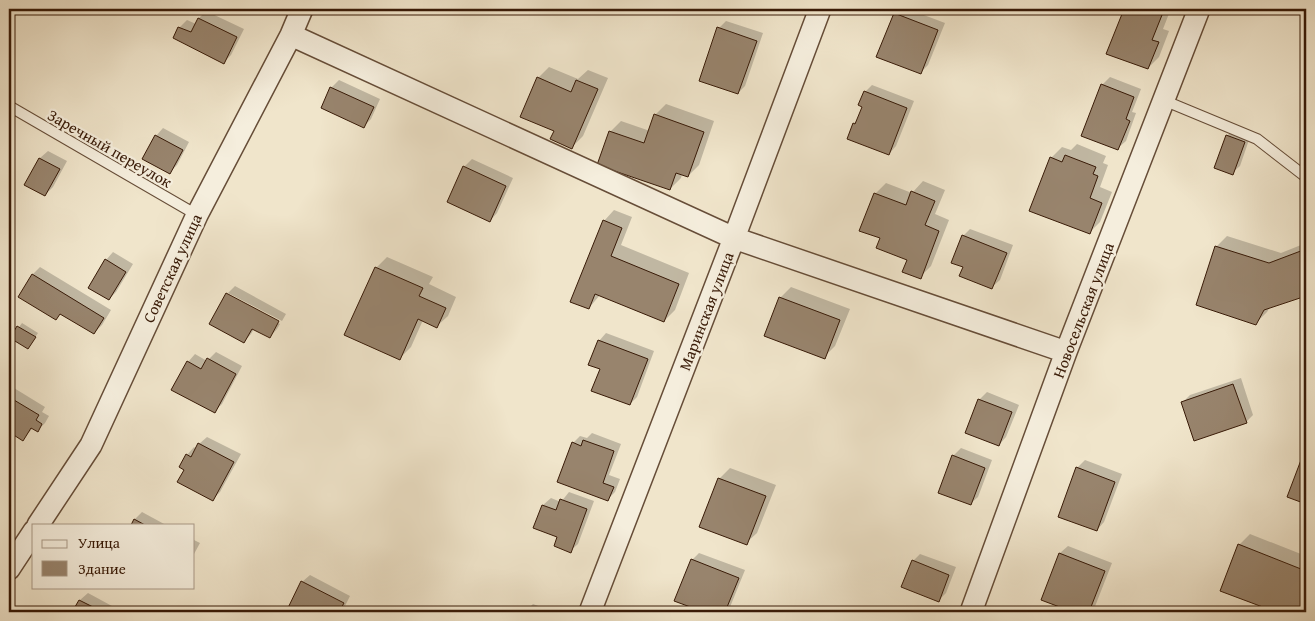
<svg xmlns="http://www.w3.org/2000/svg" width="1315" height="621" font-family="'Gentium Book Plus',serif">
<rect width="100%" height="100%" fill="#f0e5cb"/>
<filter id="stains"><feTurbulence type="fractalNoise" baseFrequency=".004" numOctaves="4"/><feColorMatrix values="0 0 0 0 .2 0 0 0 0 .09 0 0 0 0 .02 0 0 0 .5 -.17"/></filter>
<radialGradient id="worn" r=".72"><stop offset=".6" stop-color="#630" stop-opacity="0"/><stop offset="1" stop-color="#630" stop-opacity=".3"/></radialGradient>
<path fill="#0003" d="M900 9H908L945 23 928 65 921 72 895 14Z
M1125 9H1174L1171 11H1170L1163 29 1169 31 1159 57 1148 68 1108 53Z
M206 11 244 29 231 55 224 62 179 28 187 20 196 24 199 18Z
M726 21 763 33 745 86 738 93 719 28Z
M549 67 578 79 588 70 608 78 583 136 572 147 555 130 538 78Z
M1110 77 1141 89 1132 112 1136 113 1126 141 1118 148 1102 85Z
M339 80 380 99 371 119 364 126 331 88Z
M872 85 914 101 896 146 889 154 848 138 854 123 859 119 864 106 865 92Z
M666 104 714 121 699 165 688 176 682 174 681 178 670 189 610 132 621 121 650 131 655 115Z
M9 119 13 121 9 129Z
M163 128 189 142 177 165 170 172 156 136Z
M1235 128 1251 134 1240 166 1232 173 1227 136Z
M1077 144 1106 156 1103 163 1108 165 1100 187 1112 192 1100 222 1089 233 1051 158 1062 147 1071 150Z
M48 151 67 161 53 187 45 195 26 184 40 158Z
M472 159 513 178 497 213 490 221 464 167Z
M923 181 945 190 935 214 949 220 931 266 920 277 908 259 881 238 875 194 886 183 912 193Z
M614 210 632 217 621 245 689 273 675 310 664 321 600 295 589 308 604 221Z
M970 229 1013 245 1000 280 992 287 964 266 963 236Z
M1227 236 1281 253 1306 243V295L1270 307 1267 312 1256 323 1216 247Z
M113 252 133 264 116 292 109 299 106 260Z
M387 257 433 277 429 284 456 297 448 316 437 326 423 320 411 347 400 358 376 268Z
M40 267 111 310 102 325 94 333 61 313 56 318 33 274Z
M235 286 286 314 282 321 228 293Z
M791 287 850 309 835 346 824 357 780 298Z
M228 293V295L280 324 277 329 270 337 254 329 251 334 244 342 211 324Z
M22 323 38 333 28 348 11 338Z
M606 333 654 351 637 397 630 404 601 368 599 341Z
M216 352 242 366 222 404 214 412 188 362 195 354 207 361Z
M1241 378 1253 415 1246 422 1182 403 1190 395Z
M14 388 45 407 42 412 49 416 45 423 37 431 33 428 23 439 9 431V394Z
M987 392 1019 405 1006 437 999 445 979 400Z
M592 433 621 444 609 475 620 479 615 492 608 499 573 443 580 436 587 438Z
M207 437 241 454 220 492 213 499 185 469 187 455 194 447 196 449 199 444Z
M961 448 992 460 978 497 970 504 939 492 954 455Z
M1306 457V503L1289 496 1302 461Z
M1085 460 1122 474 1104 522 1097 530 1059 516 1077 468Z
M730 468 776 485 757 533 746 543 719 479Z
M569 492 594 501 578 544 570 551 559 536 535 528 543 505 551 498 561 502Z
M142 512 166 525H132L135 519Z
M1250 534 1306 556V611L1305 612H1279L1221 590 1239 545Z
M194 540 200 543 194 554Z
M1068 546 1112 563 1094 609 1091 612H1077L1042 599 1060 553Z
M699 553 745 570 728 612H707L676 600 692 560Z
M920 554 956 567 946 593 939 600 913 561Z
M310 575 350 596 342 612H287L302 582Z
M88 593 123 612H74L80 600Z
M533 604 554 612H531L527 611V612H525Z"/>
<path fill="#98846d" stroke="#381a07" d="M1124 9H1173L1172 13 1164 10 1152 40 1159 42 1148 69 1106 54Z
M894 13 938 30 921 74 876 57Z
M198 18 237 37 224 64 173 38 178 27 191 32Z
M717 27 757 41 738 94 699 81Z
M537 77 571 92 576 80 598 89 572 149 550 139 554 131 520 117Z
M1101 84 1134 97 1126 119 1130 121 1118 150 1081 136Z
M330 87 374 107 364 128 321 108Z
M864 91 907 108 889 155 847 139 853 123 855 124 862 107 858 105Z
M654 114 704 132 688 177 676 173 670 190 597 165 609 131 644 143Z
M155 135 183 150 170 174 142 159Z
M1226 135 1245 142 1233 175 1214 168Z
M1065 155 1096 167 1093 174 1098 176 1090 198 1102 203 1090 234 1029 211 1050 157 1062 162Z
M39 158 60 169 45 196 24 185Z
M463 166 506 186 490 222 447 202Z
M911 191 935 201 925 225 939 231 921 279 902 272 907 260 876 248 880 238 859 231 874 193 906 205Z
M603 220 622 228 611 256 679 284 664 322 595 294 589 309 570 302Z
M962 235 1007 253 992 289 959 276 963 267 951 263Z
M1215 246 1269 263 1306 249V296L1264 310 1256 325 1196 305Z
M105 259 126 272 109 300 88 288Z
M375 267 423 288 419 296 446 308 437 328 418 319 400 360 344 335Z
M32 274 104 318 94 334 60 314 56 320 18 297Z
M226 293 279 321 270 338 252 329 244 343 209 324Z
M779 297 840 320 825 359 764 336Z
M17 326 36 337 28 349 10 338Z
M598 340 648 359 630 405 591 391 600 369 588 365Z
M207 358 236 374 215 413 171 390 187 361 201 369Z
M1233 384 1247 423 1194 441 1181 402Z
M9 397 39 415 36 420 42 424 38 432 31 428 23 441 9 432Z
M978 399 1012 412 999 446 965 433Z
M583 440 614 451 603 483 614 487 608 501 557 482 572 442 581 446Z
M198 443 234 462 213 501 177 482 184 470 179 467 186 454 191 457Z
M952 455 985 468 971 505 938 493Z
M1301 460 1306 462V504L1287 497Z
M1076 467 1115 482 1097 531 1058 517Z
M718 478 766 496 747 545 699 527Z
M560 499 587 509 571 553 554 546 557 537 533 528 542 505 556 510Z
M134 519 145 525H131Z
M1238 544 1306 571V599L1301 612H1276L1220 591Z
M1059 553 1105 571 1089 612H1073L1041 600Z
M691 559 739 578 725 612H704L674 601Z
M912 560 949 575 939 602 901 587Z
M301 581 344 603 339 612H286Z
M79 600 103 612H72Z"/>
<g fill="none" stroke-linecap="round" stroke-linejoin="round">
<g stroke="#664d38" stroke-width="12">
<path id="lane" d="M1163 100 1257 139 1306 177
M9 106 197 215"/>
</g>
<g stroke="#664d38" stroke-width="24">
<path id="street" d="M291 35 734 238 1066 352
M38 525 91 445 197 215 291 35 302 9
M9 569 34 531
M590 612 734 238 820 9
M971 612 1066 352 1199 9"/>
</g>
<use href="#lane" stroke="#f5eedd" stroke-width="10"/>
<use href="#street" stroke="#f5eedd" stroke-width="21"/>
</g>
<g text-anchor="middle" dominant-baseline="central" stroke-width="4.5" stroke-linejoin="round" paint-order="stroke">
<g font-size="16" fill="#381a07" stroke="#f5eedd">
<text transform="translate(110 148) rotate(30)">Заречный переулок</text>
<text transform="translate(172 268) rotate(-65)">Советская улица</text>
<text transform="translate(1083 310) rotate(-69)">Новосельская улица</text>
<text transform="translate(706 311) rotate(-69)">Маринская улица</text>
</g>
</g>
<rect width="1315" height="621" fill="none" stroke="#f0e5cb" stroke-width="30"/>
<rect x="10" y="10" width="1295" height="601" fill="none" stroke="#381a07" stroke-width="2.5"/>
<rect x="15" y="15" width="1285" height="591" fill="none" stroke="#381a07"/>
<rect x="32" y="524" width="162" height="65" fill="#f5eedd" stroke="#a99987"/>
<rect x="42" y="540" width="25" height="8" fill="#f5eedd" stroke="#a99987"/>
<text x="78" y="548" font-size="15" fill="#381a07">Улица</text>
<rect x="42" y="561" width="25" height="15" fill="#98846d" stroke="#a99987"/>
<text x="78" y="574" font-size="15" fill="#381a07">Здание</text>
<rect width="100%" height="100%" filter="url(#stains)"/>
<rect width="100%" height="100%" fill="url(#worn)"/>
</svg>
